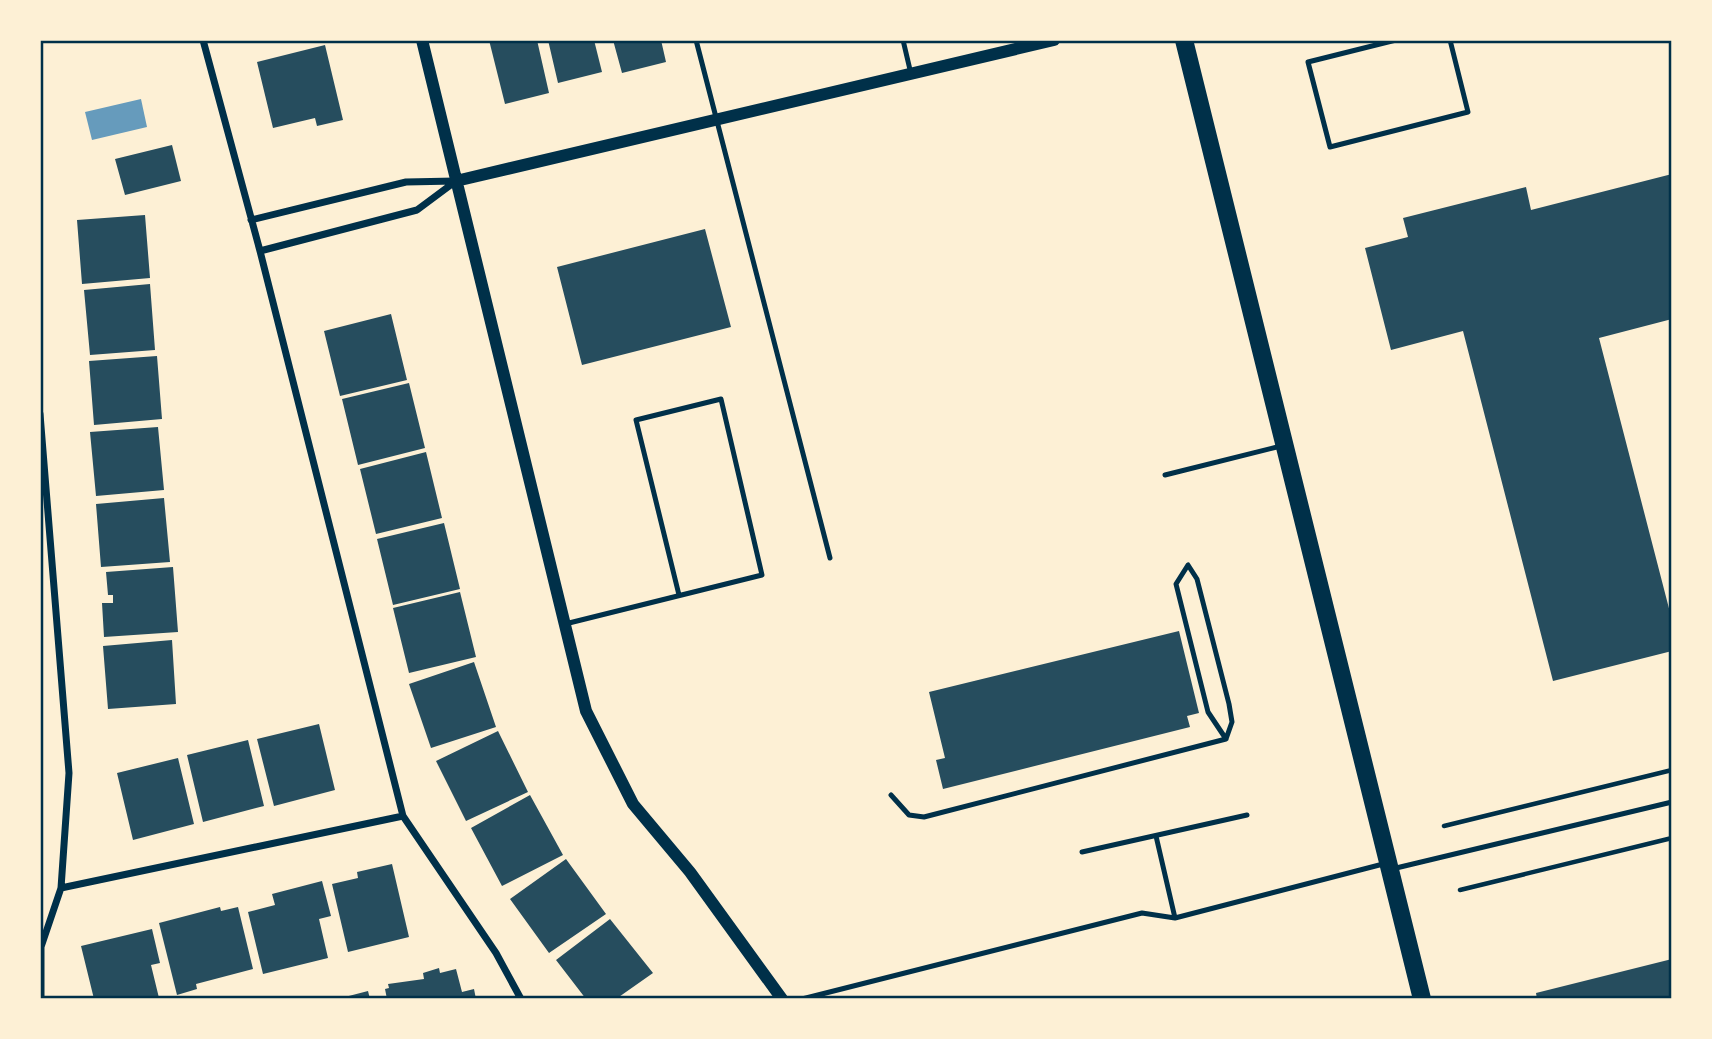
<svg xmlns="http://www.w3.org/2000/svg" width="1712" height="1039" font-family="Figtree,sans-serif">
<rect width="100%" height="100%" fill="#fdf0d5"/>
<path fill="#669bbc" d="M141 99 147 127 92 140 85 112Z"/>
<path fill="#264d5e" d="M489 40H537L549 93 505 104Z
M548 40H594L602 72 558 83Z
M613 40H661L666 62 622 73Z
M325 45 343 120 317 126 315 118 273 128 257 62Z
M172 145 181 181 125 195 115 159Z
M1672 174V319L1599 338 1672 620V651L1553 681 1463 331 1391 350 1365 248 1408 237 1403 218 1526 187 1531 210Z
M145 215 150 278 82 284 77 220Z
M705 229 731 327 582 365 557 267Z
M150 284 155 350 90 355 84 290Z
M391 314 407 380 340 396 324 331Z
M157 356 162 419 94 425 89 361Z
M409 383 425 448 358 465 342 399Z
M158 427 164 490 96 496 90 432Z
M426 452 442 518 376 534 360 469Z
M164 498 170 562 101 567 96 504Z
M444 523 460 589 393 605 377 539Z
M173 567 178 632 104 637 102 603H113V595H108L106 572Z
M460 592 476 657 409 673 393 608Z
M1179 631 1199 713 1187 716 1190 727 943 789 936 760 945 758 929 692Z
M172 640 176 704 108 709 103 646Z
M474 662 496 727 431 748 409 684Z
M319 724 335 790 274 806 257 739Z
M498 731 528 792 466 821 436 761Z
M248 740 264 806 203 822 187 755Z
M178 758 194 824 133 840 117 773Z
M530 795 563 855 502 886 471 828Z
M566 859 606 914 549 953 510 899Z
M392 864 409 937 348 952 332 884 358 878 357 872Z
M322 881 331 916 319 919 328 958 263 974 248 912 275 905 272 894Z
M220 907 221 911 238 907 253 969 196 984 197 989 177 995 159 923Z
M610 919 653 973 616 999H586L556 960Z
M152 929 160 963 151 965 159 998 94 999 81 946Z
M1672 959V999H1537L1536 993Z
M439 968 440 973 456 969 462 992 474 989 476 999H387L385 989 389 988 388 984 424 979 423 973Z
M368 991 370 999H341V998Z"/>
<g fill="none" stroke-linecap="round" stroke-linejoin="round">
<path stroke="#003049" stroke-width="4.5" d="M1444 826 1672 770
M1460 890 1672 838"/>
<path stroke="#003049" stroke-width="5" d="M696 40 830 558
M903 40 911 74
M1396 40 1308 62 1330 147 1468 112 1450 40
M1165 475 1281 446
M565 624 762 575 721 399 636 420 679 595
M891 795 909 815 924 817 1226 739 1232 722 1229 704 1197 579 1188 565 1176 584 1208 712 1226 739
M1156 836 1175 918
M1082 852 1247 815
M1392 869 1672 802
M802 999 1142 913 1175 918 1387 863"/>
<path stroke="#003049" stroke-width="7" d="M203 40 260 251 403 816 496 953 521 999
M251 220 406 182 455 181
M260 251 417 210 456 181
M40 414 69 773 61 888 41 947V999
M61 888 403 816"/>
<path stroke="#003049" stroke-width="12" d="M422 40 586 711 633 804 690 872 782 999
M456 181 1054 40"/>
<path stroke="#003049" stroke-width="18" d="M1184 40 1422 999"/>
</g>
<rect width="1712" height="1039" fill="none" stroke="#fdf0d5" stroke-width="84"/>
<rect x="42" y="42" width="1628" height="955" fill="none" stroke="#003049" stroke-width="2.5"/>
</svg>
